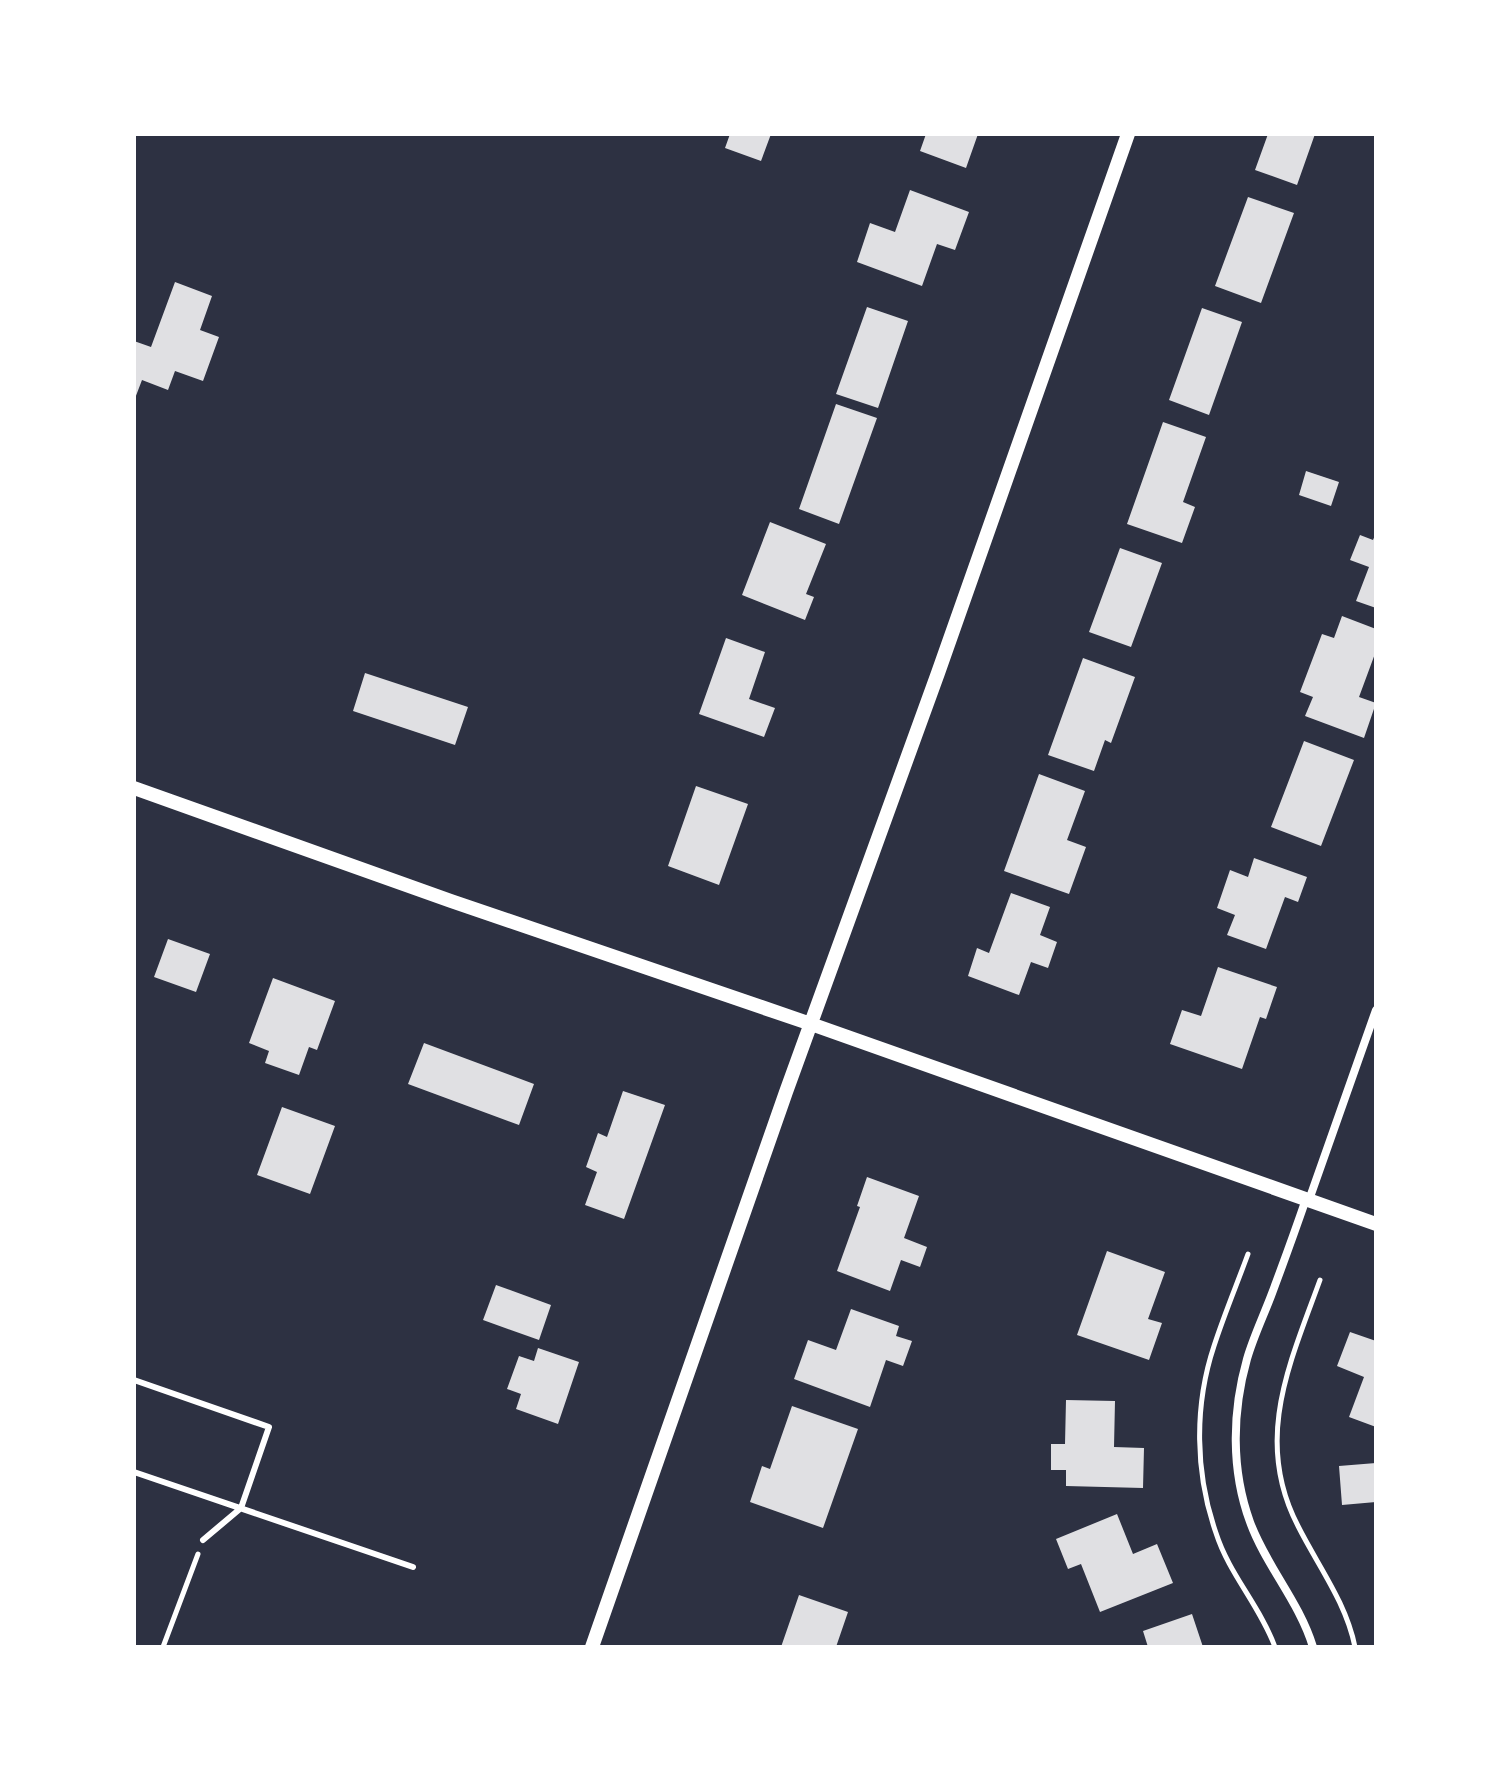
<svg xmlns="http://www.w3.org/2000/svg" width="1510" height="1781" font-family="'Work Sans',sans-serif">
<rect width="100%" height="100%" fill="#2d3142"/>
<path fill="#e0e0e3" d="M730 134H771L761 161 725 148Z
M926 134H978L966 168 920 151Z
M1268 134H1315L1297 185 1255 170Z
M910 190 969 212 955 250 937 244 922 286 857 262 870 223 895 232Z
M1248 197 1294 213 1261 303 1215 286Z
M175 282 212 296 200 330 219 337 203 381 175 371 168 390 142 380 134 401V341L151 347Z
M867 307 908 321 878 408 836 394Z
M1202 308 1242 322 1209 415 1169 400Z
M836 404 877 418 839 524 799 509Z
M1163 422 1206 437 1183 502 1195 507 1182 543 1127 524Z
M1306 471 1339 482 1331 506 1299 495Z
M770 522 826 544 806 594 814 597 805 620 742 595Z
M1376 533V608L1356 601 1369 567 1350 560 1360 535 1373 540Z
M1120 548 1162 563 1131 647 1089 632Z
M1342 616 1376 629V651L1359 697 1376 703 1364 738 1305 716 1313 697 1300 692 1322 634 1334 638Z
M726 638 765 652 749 699 775 708 764 737 699 714Z
M1083 658 1135 677 1111 743 1105 740 1094 771 1048 755Z
M365 673 468 707 455 745 353 711Z
M1304 741 1354 760 1321 846 1271 827Z
M1039 774 1085 791 1067 840 1086 847 1069 894 1004 871Z
M696 786 748 804 719 885 668 866Z
M1254 858 1307 877 1298 902 1285 897 1266 949 1227 935 1235 915 1217 908 1230 870 1248 877Z
M1011 893 1050 907 1040 935 1057 942 1048 968 1031 962 1019 995 968 976 977 948 989 953Z
M168 939 210 954 196 992 154 977Z
M1218 967 1277 987 1266 1019 1260 1017 1242 1069 1170 1044 1182 1010 1201 1016Z
M273 978 335 1001 317 1050 309 1047 299 1075 265 1063 269 1051 249 1043Z
M424 1043 534 1084 519 1125 408 1084Z
M623 1091 665 1105 624 1219 585 1205 597 1172 586 1167 598 1133 607 1137Z
M282 1107 335 1126 310 1194 257 1175Z
M867 1177 919 1196 904 1238 927 1247 920 1267 901 1260 890 1291 837 1271 860 1207 857 1206Z
M1107 1251 1165 1272 1148 1319 1162 1323 1149 1360 1077 1335Z
M496 1285 551 1305 539 1340 483 1320Z
M851 1309 899 1326 896 1336 912 1341 903 1366 886 1360 870 1407 794 1379 808 1340 836 1350Z
M1350 1332 1376 1341V1427L1349 1417 1364 1377 1337 1366Z
M538 1348 579 1362 558 1424 516 1409 521 1394 507 1389 519 1356 534 1361Z
M1066 1400 1115 1401 1114 1447 1144 1448 1143 1488 1066 1486V1470H1051V1444H1065Z
M792 1406 858 1429 823 1528 750 1502 762 1466 770 1469Z
M1376 1463V1502L1342 1505 1339 1466Z
M1117 1514 1133 1554 1157 1544 1173 1583 1100 1612 1081 1564 1068 1569 1056 1539Z
M799 1595 848 1612 836 1647H781Z
M1192 1614 1203 1647H1148L1143 1631Z"/>
<g fill="none" stroke-linecap="round" stroke-linejoin="round">
<path stroke="#fff" stroke-width="5" d="M1248 1254C1237 1284 1224 1315 1214 1346 1194 1406 1195 1473 1216 1533 1229 1574 1260 1606 1275 1647
M1320 1280C1290 1363 1253 1440 1298 1526 1318 1566 1346 1602 1355 1647
M163 1647 198 1554"/>
<path stroke="#fff" stroke-width="6" d="M134 1380 269 1427 241 1508 203 1540
M134 1472 413 1567"/>
<path stroke="#fff" stroke-width="8" d="M1306 1199C1295 1231 1283 1264 1271 1296 1263 1317 1253 1338 1247 1359 1232 1412 1231 1470 1250 1522 1266 1566 1299 1601 1313 1647
M1309 1200 1376 1010"/>
<path stroke="#fff" stroke-width="14" d="M134 788 451 901 811 1024 1376 1224
M592 1647 786 1092 938 673 1128 134"/>
</g>
<rect width="1510" height="1781" fill="none" stroke="#ffffff" stroke-width="272"/>
</svg>
